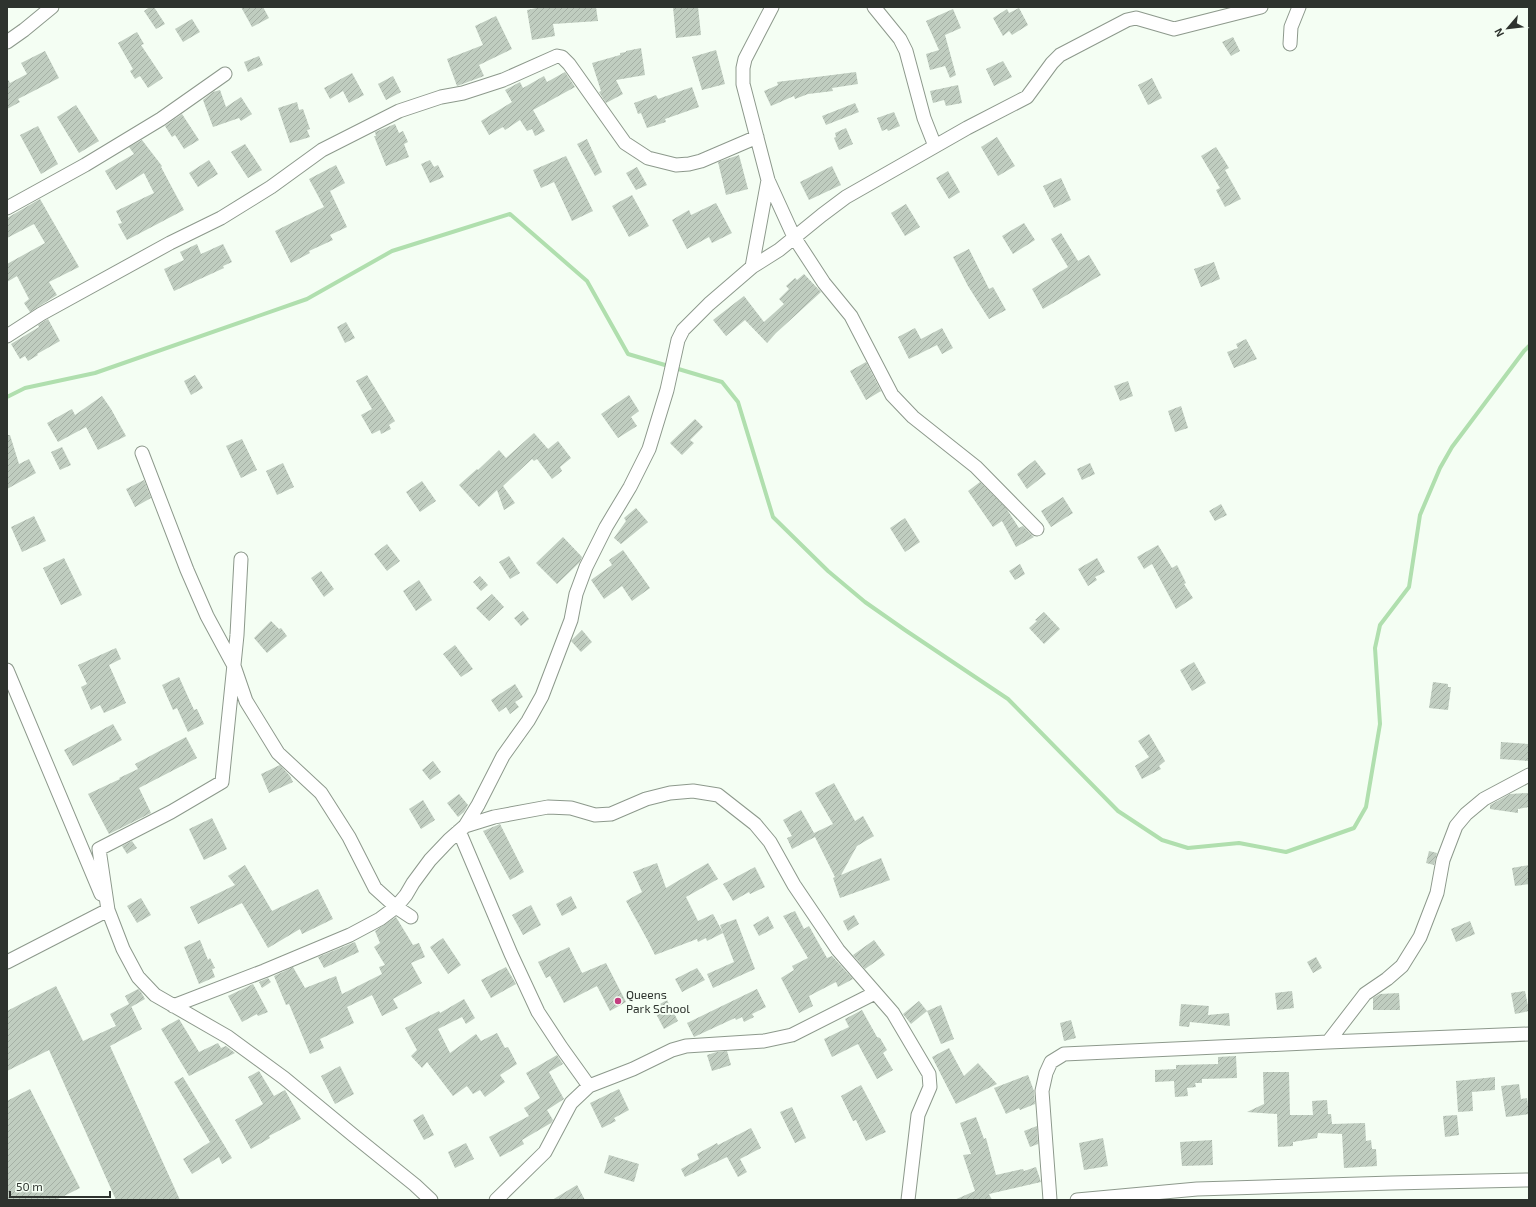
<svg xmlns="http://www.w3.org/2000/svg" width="1536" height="1207" font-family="'Exo 2',sans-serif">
<defs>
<pattern id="building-hatch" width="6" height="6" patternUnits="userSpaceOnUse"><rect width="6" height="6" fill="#c0cdc0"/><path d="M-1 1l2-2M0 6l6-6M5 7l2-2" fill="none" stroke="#a5b0a5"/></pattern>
</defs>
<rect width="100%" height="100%" fill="#f4fef3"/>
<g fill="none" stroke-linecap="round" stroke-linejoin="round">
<path stroke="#b0dfae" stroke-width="4" d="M7 397 25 388 95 373 307 299 392 251 510 214 587 281 628 354 722 382 738 402 773 517 828 571 865 602 905 630 1008 699 1118 811 1162 840 1188 848 1239 843 1286 852 1354 828 1366 807 1380 724 1375 648 1380 625 1409 587 1420 515 1440 468 1452 447 1524 351 1529 346"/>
</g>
<path fill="url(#building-hatch)" d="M150 7H154L165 24 156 29 144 11Z
M241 7H263L269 18 252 27Z
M541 7H596L598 21 553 24 555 36 532 40 527 10Z
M673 7H698L701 35 676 38Z
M1019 8 1028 25 1012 35 1009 31 1003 36 993 18 1007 9 1009 13Z
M953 9 961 28 945 35 956 75 950 78 945 66 930 70 926 54 939 50 926 21Z
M496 16 512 49 479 65 484 76 457 86 447 59 483 45 475 26Z
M192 19 200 32 183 42 175 29Z
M137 32 144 44 141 45 163 78 148 88 140 76 135 79 130 71 133 69 118 43Z
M1233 37 1240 51 1231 56 1222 42Z
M641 48 645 75 616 80 623 94 606 103 599 92 601 91 592 63 620 55V53L626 52V51Z
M716 50 725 84 702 90 692 57Z
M45 51 59 78 18 99 20 102 7 109V78L10 83 27 74 21 63Z
M259 56 263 65 248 72 244 62Z
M1003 61 1012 77 994 86 986 69Z
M565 72 575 87 533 110 545 131 535 136 532 129 527 131 520 120 505 130 503 127 489 135 481 121 512 102 505 90 520 82 523 88 544 76 547 82Z
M856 72 858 84 832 88 833 91 808 94 795 99 794 96 771 106 764 91 778 85 777 82Z
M352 73 364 95 349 103 343 91 330 99 324 88Z
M393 76 401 92 386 100 378 84Z
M1152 78 1162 98 1148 105 1138 85Z
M958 85 962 103 946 106 944 100 933 103 930 91Z
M692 87 699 107 665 119 666 122 647 128 641 113 638 114 634 103 656 95 658 99Z
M220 90 226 107 241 97 252 114 241 121 239 118 213 127 203 100 213 92Z
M297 102 299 110 303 109 310 129 307 130 310 137 290 143 278 108Z
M855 103 859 112 826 125 822 116Z
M76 105 99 141 79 153 57 117Z
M894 112 900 126 888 131 887 129 882 131 877 118Z
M182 114 199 140 184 149 175 135 172 137 165 126Z
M395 124 399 133 403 131 408 142 404 144 409 157 386 166 374 136H376L375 132Z
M38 126 58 164 41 174 20 135Z
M846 128 853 144 839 150 834 138 836 137 835 133Z
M997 137 1015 166 998 176 981 147Z
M587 139 602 172 595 176 577 144Z
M142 140 162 166 161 167 184 210 127 240 118 224 122 223 116 211 154 193 144 173 116 190 105 171 134 154 129 147Z
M245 144 262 170 248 178 231 152Z
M1216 147 1229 168 1225 170 1241 199 1225 207 1216 190 1220 188 1201 156Z
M739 155 748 189 726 195 718 162Z
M566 156 593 211 572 221 554 182 541 188 533 170Z
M209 160 218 174 198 187 189 173Z
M430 160 434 167 438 165 444 177 430 183 421 164Z
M336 165 345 183 330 191 347 227 330 235 333 240 309 251 310 253 291 263 275 231 324 207 309 179Z
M832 166 841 185 809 200 800 182Z
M637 167 647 185 636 190 626 173Z
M948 171 960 192 949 199 936 178Z
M1061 178 1071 200 1054 208 1043 186Z
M632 195 649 226 629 237 612 206Z
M40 199 79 267 49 282 57 295 30 312 24 303 29 299 17 276 7 282V264L45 243 34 224 7 238V218Z
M716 203 732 233 712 243 709 237 687 249 672 220 689 210 691 215Z
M906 204 920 227 905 236 891 213Z
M1024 223 1035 240 1013 254 1002 236Z
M1061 233 1078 261 1089 255 1101 275 1043 309 1032 289 1068 267 1051 239Z
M197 244 201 254 223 244 232 262 223 266 224 268 174 291 164 269 184 260 180 252Z
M969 249 989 289 993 287 1006 310 989 319 968 286 953 257Z
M1214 262 1220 279 1201 287 1194 269Z
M804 274 821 292 776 333 767 343 745 320 726 336 713 320 744 296 764 322 784 304 779 299 789 289 786 286 795 278 797 280Z
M48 319 60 341 37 354 38 355 28 361 25 356 20 359 11 344 39 327 38 325Z
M346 322 355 338 345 343 337 327Z
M915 328 921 339 942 328 953 348 942 354 937 345 909 359 898 337Z
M1246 339 1257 359 1234 368 1227 352 1238 348 1236 344Z
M866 362 881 391 866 400 850 371Z
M195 375 203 388 191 395 184 381Z
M367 375 395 421 389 425 391 429 381 434 380 430 372 434 361 415 372 409 356 381Z
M1128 381 1133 396 1120 401 1114 386Z
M629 395 639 411 631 417 637 426 618 438 601 414Z
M102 396 111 409 126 436 98 450 86 427 58 442 47 423 72 409 75 415Z
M1181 406 1188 428 1175 432 1168 411Z
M695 419 703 427 690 440 694 443 682 455 670 443Z
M534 433 548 449 558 441 571 458 560 467 562 471 552 479 537 459 534 461 532 459 503 486 515 503 504 510 497 490 479 507 459 485 477 469 478 470 499 450 506 458Z
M7 435H10L19 464 29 459 36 473 7 489Z
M242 439 257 470 241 478 226 446Z
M62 447 71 465 60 470 51 452Z
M1035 460 1046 474 1027 489 1017 474Z
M283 463 294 487 277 495 266 471Z
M1090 463 1095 474 1082 480 1077 469Z
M144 480 151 498 135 507 126 489Z
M422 481 436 501 420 512 406 492Z
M980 482 1006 508 1019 528 1023 526 1034 537 1016 547 1002 521 993 527 968 491Z
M1063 497 1073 513 1051 527 1041 511Z
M1221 504 1227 515 1215 521 1209 511Z
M636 508 648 522 621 544 614 538 626 521 624 518Z
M34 516 46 541 22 552 11 527Z
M905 518 920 542 905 552 890 528Z
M563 537 582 557 580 562 557 584 536 563Z
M387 544 400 561 387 571 374 554Z
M1158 545 1172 568 1177 565 1186 583 1184 584 1193 598 1176 609 1152 564 1144 569 1137 557Z
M623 550 650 588 632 601 622 586 604 599 591 580 612 565 609 560Z
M509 556 520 573 510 579 499 562Z
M64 558 82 595 61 605 43 568Z
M1097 558 1105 572 1095 577 1097 580 1088 586 1078 569Z
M1020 564 1025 574 1015 580 1009 571Z
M321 571 334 589 324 597 311 578Z
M480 576 488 585 481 591 473 582Z
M419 580 432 600 416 611 403 591Z
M492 594 504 607 489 621 476 608Z
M523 611 529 619 521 626 514 618Z
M1044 612 1060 629 1044 644 1029 628 1037 621 1035 620Z
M271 621 279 629 281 628 287 636 267 653 254 638Z
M582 630 592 642 581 652 571 641Z
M455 645 473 669 461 677 443 654Z
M116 648 121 659 109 665 126 703 104 713 100 705 91 710 81 687 87 684 78 665Z
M1194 662 1206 683 1192 691 1180 670Z
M179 677 194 710 197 709 204 724 188 732 177 708 173 710 162 685Z
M1433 682 1448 684V687H1451L1448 710 1429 708Z
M515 684 523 697 515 702 519 707 510 714 506 707 499 712 491 700Z
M113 724 122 740 73 766 64 750Z
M1149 734 1165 761 1159 766 1161 769 1142 779 1135 766 1149 757 1138 741Z
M186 737 197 758 139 788 151 813 109 834 88 794 120 779 119 778 138 769 135 764Z
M1501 742 1529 744V761L1500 759Z
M433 761 441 772 430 780 422 770Z
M280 765 290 776 293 782 269 793 261 774Z
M834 783 855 821 863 816 874 836 857 846 841 875 881 858 890 880 840 898 833 878 835 877 815 837 792 849 787 838 792 836 783 820 801 810 814 833 833 824 815 793Z
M1528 793 1529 807 1518 809V813L1490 809V805L1510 794Z
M459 794 468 805 464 812 458 817 447 803Z
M423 800 435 820 421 829 409 809Z
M212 818 227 849 204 860 189 829Z
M500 824 524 872 510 880 483 831Z
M132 841 137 848 127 854 122 846Z
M1429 851 1437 853 1434 865 1426 863Z
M657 863 666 888 708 863 718 879 686 897 698 921 713 914 723 933 707 941 706 938 698 942 697 939 655 955 648 941 626 901 642 892 633 872Z
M245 865 272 911 318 889 333 919 302 934 300 929 268 948 242 903 198 924 190 907 235 885 228 876Z
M1529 865V884L1515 886 1512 868Z
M755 867 765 887 750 894 749 892 733 901 723 884Z
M571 896 577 908 562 916 556 904Z
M141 898 151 915 137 923 127 906Z
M531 905 541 925 523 935 512 915Z
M795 911 804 929 809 926 827 958 832 956 853 979 838 987 836 982 809 996 813 1006 799 1013 781 978 794 970 792 966 808 958 783 916Z
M854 915 859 924 848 931 843 921Z
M768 916 774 928 759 936 753 925Z
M396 917 413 945 419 943 425 957 411 963 422 983 393 999 398 1008 382 1016 372 995 347 1007 354 1023 320 1039 324 1048 310 1054 289 1004 286 1005 274 976 293 967 305 988 336 976 342 994 382 974 379 967 385 965 374 947 380 943 375 931Z
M736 919 755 969 713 988 707 974 734 962 720 925Z
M1470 921 1475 934 1456 942 1451 929Z
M443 938 461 965 448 974 430 947Z
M200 940 208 960 210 958 215 968 212 969 215 977 199 984 184 947Z
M874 940 885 955 865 969 853 955Z
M355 942 359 952 324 968 318 957Z
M569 947 582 973 606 963 626 1002 610 1011 597 986 564 1003 550 976 546 978 538 962Z
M1316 957 1322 968 1313 973 1307 962Z
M506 967 516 984 491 998 481 980Z
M697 968 705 980 682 992 675 979Z
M268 978 271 982 262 988 259 982Z
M253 984 268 1012 258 1016 257 1014 242 1022 228 996Z
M56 986 83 1041 116 1026 110 1014 129 1004 125 996 138 989 141 992 145 999 131 1007V1006L142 1029 110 1046 180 1200H116L49 1050 7 1071V1011Z
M757 989 766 1007 752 1014 754 1017 744 1022 742 1017 736 1020 735 1018 694 1037 687 1023Z
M1292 991 1294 1008 1277 1010 1275 993Z
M1525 991 1529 1011 1515 1014 1511 993Z
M1399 993 1400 1010H1373V998L1380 994Z
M464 999 475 1018 466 1024 462 1017 438 1029 450 1053 476 1034 481 1041 497 1033 505 1048 508 1047 517 1064 500 1075 505 1082 485 1097 480 1090 473 1094 467 1086 453 1096 427 1062 422 1068 411 1056 417 1050 405 1028 439 1011 440 1013Z
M667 1000 678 1021 664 1029 653 1008Z
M919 1001 927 1011 911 1024 903 1014Z
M1181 1004 1209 1006 1208 1015 1229 1013 1230 1026 1190 1022 1189 1027 1179 1026Z
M941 1005 954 1039 941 1044 927 1011Z
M862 1010 877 1037 880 1038 887 1050 883 1053 893 1070 877 1079 858 1044 832 1057 824 1039 849 1027 845 1019Z
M179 1019 199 1052 218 1043 221 1048 226 1046 235 1053 189 1076 161 1029Z
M1071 1020 1076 1038 1064 1041 1060 1023Z
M949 1048 964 1076 978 1063 997 1084 956 1104 932 1057Z
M727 1051 731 1065 712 1071 707 1055 717 1052Z
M557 1055 563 1064 549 1072 564 1099 547 1110 553 1120 551 1123 522 1140 524 1144 500 1157 489 1137 529 1116 524 1108 540 1098 526 1073Z
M1236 1056 1237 1078 1202 1079V1083H1195L1196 1087 1187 1088 1188 1096 1175 1097 1174 1081 1155 1082V1070L1176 1069V1065L1218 1064V1057Z
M340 1066 354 1094 335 1104 321 1076Z
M259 1071 274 1096 285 1090 301 1119 269 1136 270 1138 251 1149 235 1120 263 1104 248 1077Z
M1263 1072H1289L1290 1115H1313L1312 1101 1327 1100 1328 1114H1331L1332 1124 1365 1123 1366 1141 1371 1140 1372 1149H1376L1377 1166 1344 1168 1342 1134 1318 1133 1317 1138 1293 1142V1146L1278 1147 1277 1114 1247 1112 1264 1104Z
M1028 1075 1034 1091 1035 1104 1020 1110 1019 1108 1006 1114 994 1088Z
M183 1077 232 1158 222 1164 219 1157 192 1174 183 1159 210 1142 174 1082Z
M1495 1077V1090L1472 1092 1473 1111 1458 1112 1456 1081Z
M1519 1084 1521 1099 1527 1098 1529 1114 1506 1117 1501 1086Z
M861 1085 886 1132 866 1141 856 1120 853 1121 841 1096Z
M30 1089 80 1188 56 1200H7V1101Z
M619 1089 629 1110 614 1118 616 1121 602 1128 590 1103Z
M792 1107 806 1138 795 1143 780 1112Z
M423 1114 434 1135 424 1140 413 1120Z
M1457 1115 1459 1135 1445 1137 1443 1116Z
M976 1117 984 1139 986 1138 996 1175 1023 1169 1024 1171 1036 1167 1041 1182 989 1194 992 1200H954L975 1191 963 1155 971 1154 960 1123Z
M1037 1126 1038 1144 1030 1147 1024 1131Z
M751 1128 761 1148 740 1159 747 1172 738 1177 727 1157 685 1177 681 1169 699 1159 697 1154 717 1143 718 1145Z
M1103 1138 1108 1166 1084 1170 1079 1143Z
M1212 1140 1213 1165 1182 1166 1180 1142Z
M466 1143 474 1159 455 1168 448 1152Z
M609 1155 639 1164 634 1182 604 1173Z
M577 1185 585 1200H552Z"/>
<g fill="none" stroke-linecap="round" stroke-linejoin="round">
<g stroke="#8d998c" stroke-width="15">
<path id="street" d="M772 7 745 59 743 68V84L768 180 794 237 824 283 851 316 892 395 913 417 976 467 1037 529
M874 7 900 39 906 51 924 118 935 146
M7 42 24 30 52 7
M1290 44 1291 27 1299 7
M7 208 85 165 161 119 225 74
M752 267 779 250 822 215 846 197 967 128 1027 97 1052 63 1060 55 1127 20 1136 18 1174 29 1261 7
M7 336 41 314 170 243 221 218 271 187 322 150 399 111 441 97 463 93 503 80 557 56 562 57 569 64 625 143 648 158 676 165 689 164 701 161 757 137
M142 453 187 570 207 616 234 666 246 701 278 753 321 793 349 837 375 888 396 907 411 917
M7 670 101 894
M465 826 478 805 503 756 528 721 542 696 571 620 576 594 586 567 606 527 630 487 649 449 667 390 678 340 683 330 709 304 752 267 768 180
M459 831 511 954 538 1012 561 1047 589 1086
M108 910 99 849 171 812 222 782 237 635 241 559
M7 962 108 910 123 949 138 977 155 995 228 1037 284 1078 353 1135 415 1185 431 1200
M173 1006 264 971 350 935 380 919 396 907 406 895 413 883 430 860 449 840 465 826 494 817 548 807 571 808 595 815 611 814 646 799 670 793 693 791 718 795 755 824 770 842 794 885 838 950 893 1013 929 1074 930 1087 918 1115 908 1200
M1328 1042 1365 994 1387 979 1402 966 1420 937 1437 893 1443 860 1456 826 1466 814 1484 799 1529 775
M496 1200 545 1152 571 1103 589 1086 633 1069 672 1050 686 1046 764 1041 792 1035 875 993
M1050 1200 1042 1091 1046 1073 1051 1062 1064 1054 1328 1042 1529 1034
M1077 1200 1197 1189 1392 1183 1529 1180"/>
</g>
<use href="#street" stroke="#fff" stroke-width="13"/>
</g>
<circle fill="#c43e80" stroke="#f4fef3" stroke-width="1.5" cx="618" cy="1001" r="4"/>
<g text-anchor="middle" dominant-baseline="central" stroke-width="4" stroke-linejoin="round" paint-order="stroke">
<g font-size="12" fill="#2e332e" stroke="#f4fef3" text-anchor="start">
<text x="626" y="994">Queens<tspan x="626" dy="14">Park School</tspan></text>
</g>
</g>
<rect width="1536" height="1207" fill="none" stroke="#2e332e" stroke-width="16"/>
<g transform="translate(1508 28) rotate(242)" stroke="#f4fef3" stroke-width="3" paint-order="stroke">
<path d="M0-3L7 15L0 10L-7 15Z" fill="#2e332e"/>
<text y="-6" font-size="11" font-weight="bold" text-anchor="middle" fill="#2e332e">N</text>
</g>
<path d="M10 1191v6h100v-6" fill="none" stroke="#2e332e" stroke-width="2"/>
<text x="16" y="1191" font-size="12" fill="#2e332e" stroke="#f4fef3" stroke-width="3" paint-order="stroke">50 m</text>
</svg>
